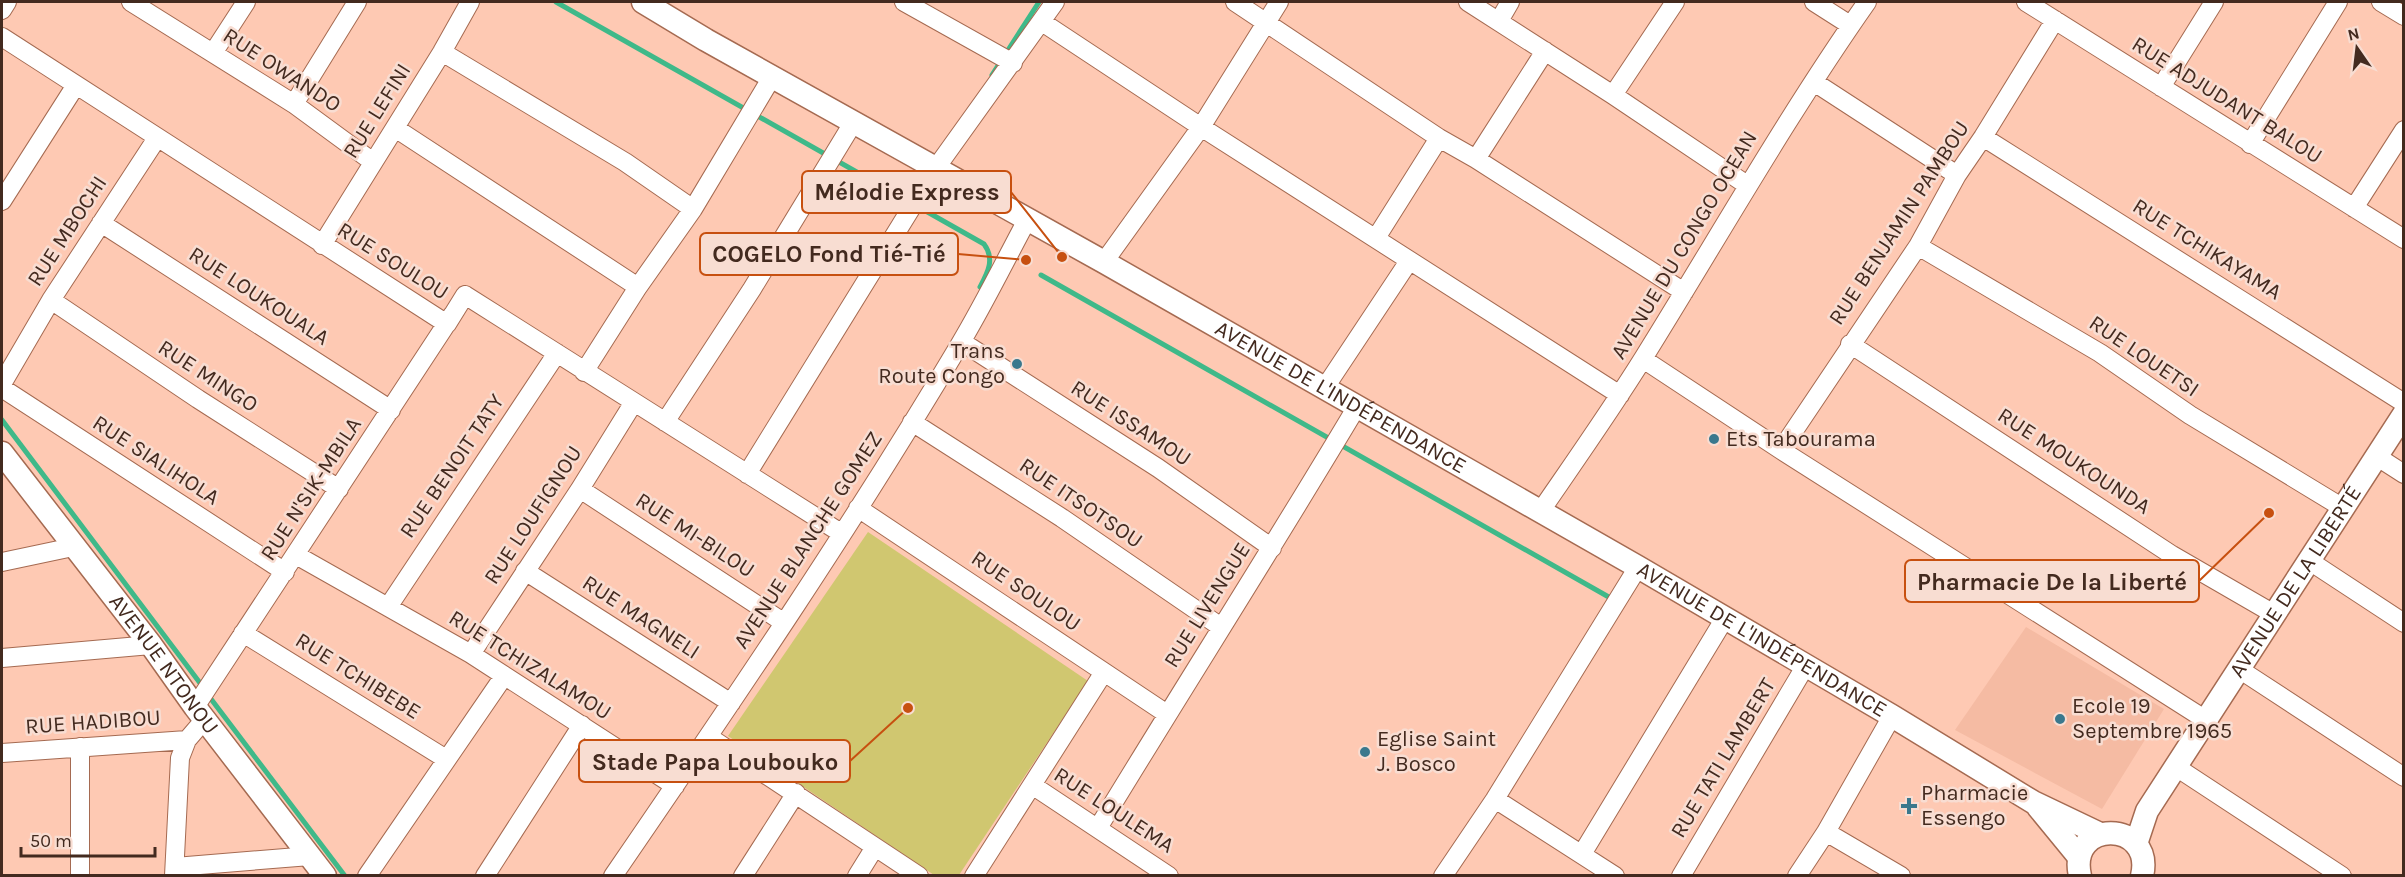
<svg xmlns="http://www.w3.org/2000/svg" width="2405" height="877" font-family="Karla,sans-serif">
<rect width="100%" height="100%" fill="#fec9b3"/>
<path fill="#f5bba3" d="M2026 627 2164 709 2102 809 1955 730Z"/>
<path fill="#d0c770" d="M868 532 1088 681 959 875H934L728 736Z"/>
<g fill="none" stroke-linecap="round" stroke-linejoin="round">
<path stroke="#3fb989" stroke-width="5" d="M556 2 984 244C995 259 988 272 980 287
M992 75 1039 2
M1041 275 1614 600
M2 420 203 687
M208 695 345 876"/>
<g stroke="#a56a51" stroke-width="20">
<path id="minor" d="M131 2 294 104 373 162
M904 2 1013 63
M1235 2 1439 138 1476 159 1684 292
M1468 2 1613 95 1747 185
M1814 2 1850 25
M2026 2 2404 239
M2381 2 2404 16
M2 10 7 2
M1499 21 1510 2
M1042 22 1201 127 1620 395
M2 37 447 324 465 295
M442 52 625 162 693 209
M213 53 246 2
M1814 82 1957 175
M2161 87 2214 2
M1613 95 1675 2
M294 104 357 2
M395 128 638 287
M1983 137 2404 403
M2250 144 2338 2
M1476 159 1545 51
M2 201 76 85
M2354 208 2404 130
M101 223 391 410
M1376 238 1439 138
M322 245 442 52 470 2
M1918 246 2100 353 2190 415 2343 508
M1104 262 1201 127 1279 2
M465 295 841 533
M51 300 198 399 339 489
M962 342 1158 468 1272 548
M1850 344 2172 555 2274 614
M1643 359 1781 450 2206 720
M584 372 638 287 693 209 772 77
M2 384 51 300 157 138
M2 388 285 572
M1324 389 1409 261
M665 422 752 289 853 123
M912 422 1062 518 1221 627
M1781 450 1918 246 1957 175 1983 137 2055 20
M2376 456 2404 474
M747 474 936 168 1055 2
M580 489 783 622
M858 508 1167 714
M1540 512C1575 461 1611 410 1644 357 1718 238 1787 116 1867 2
M296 555 471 654 675 786
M2308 560 2404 623
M2 562 73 547
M525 571 731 703
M388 607 557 353
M243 633 446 759
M471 654 580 489 634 402
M2 658 151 645
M2239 669 2404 777
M195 707 453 314
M709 737 919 876
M2 753 187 740
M2176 767 2342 876
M1032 785 1169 876
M1495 799 1615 876
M1098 828C1183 688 1272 549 1356 408
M1826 832 1901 876
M1582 854 1725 618
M175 867 310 856
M80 876V747
M174 876 180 758 187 740 205 719
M367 876 504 676
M485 876 582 725
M613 876C733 701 852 526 960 344 984 304 1005 261 1027 220
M743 876 796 793
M857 876 875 847
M974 876 1104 672
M1443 876 1495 799 1638 567
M1681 876 1806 665
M1797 876 1826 832 1892 716"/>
</g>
<g stroke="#a56a51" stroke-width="25">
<g id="tertiary">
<path id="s1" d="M643 2 706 40 1104 262 1638 567 1892 716 2033 802 2100 834"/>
<path id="s2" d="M2 453 151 645 195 707 325 876"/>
<path d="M2038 807 2079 857"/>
<path id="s3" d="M2136 844 2147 811 2404 414"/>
<path d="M2080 876C2067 818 2155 820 2142 876"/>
</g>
</g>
<use href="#minor" stroke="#fff" stroke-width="18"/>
<use href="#tertiary" stroke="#fff" stroke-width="22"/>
</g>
<g fill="#3a788d" stroke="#f8ddd2" stroke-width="2">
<circle cx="1017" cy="364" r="6"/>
<circle cx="1714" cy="439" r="6"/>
<circle cx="2060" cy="719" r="6"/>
<circle cx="1365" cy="752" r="6"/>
<path d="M1906 797h6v6h6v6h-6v6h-6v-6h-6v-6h6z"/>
</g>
<g text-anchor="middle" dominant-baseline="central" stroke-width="5" stroke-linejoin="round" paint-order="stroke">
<g font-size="22" fill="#432a1f" stroke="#f8ddd2">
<text transform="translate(282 70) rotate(33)">RUE OWANDO</text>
<text transform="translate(2227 100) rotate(32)">RUE ADJUDANT BALOU</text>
<text transform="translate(377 111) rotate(-58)">RUE LEFINI</text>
<text transform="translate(1899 223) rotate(-57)">RUE BENJAMIN PAMBOU</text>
<text transform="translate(67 231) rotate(-57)">RUE MBOCHI</text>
<text transform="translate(1684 245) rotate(-59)">AVENUE DU CONGO OCEAN</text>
<text transform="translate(2207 249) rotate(32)">RUE TCHIKAYAMA</text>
<text transform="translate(393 261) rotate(32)">RUE SOULOU</text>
<text transform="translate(259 296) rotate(33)">RUE LOUKOUALA</text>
<text transform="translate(2144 356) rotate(34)">RUE LOUETSI</text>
<text transform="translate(208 376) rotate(33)">RUE MINGO</text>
<text stroke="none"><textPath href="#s1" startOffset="802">AVENUE DE L'INDÉPENDANCE</textPath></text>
<text transform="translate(1131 423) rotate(33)">RUE ISSAMOU</text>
<text transform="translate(156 460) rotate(33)">RUE SIALIHOLA</text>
<text transform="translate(2074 461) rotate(33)">RUE MOUKOUNDA</text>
<text transform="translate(452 466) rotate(-56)">RUE BENOIT TATY</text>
<text transform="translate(311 489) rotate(-57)">RUE N'SIK-MBILA</text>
<text transform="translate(1081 503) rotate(34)">RUE ITSOTSOU</text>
<text transform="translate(533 515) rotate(-57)">RUE LOUFIGNOU</text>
<text transform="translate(695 535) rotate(33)">RUE MI-BILOU</text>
<text transform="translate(808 540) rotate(-57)">AVENUE BLANCHE GOMEZ</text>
<text stroke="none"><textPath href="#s3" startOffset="308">AVENUE DE LA LIBERTÉ</textPath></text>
<text transform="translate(1026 591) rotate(34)">RUE SOULOU</text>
<text transform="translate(1207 605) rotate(-58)">RUE LIVENGUE</text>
<text transform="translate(641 617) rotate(33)">RUE MAGNELI</text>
<text stroke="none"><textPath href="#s1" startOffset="1288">AVENUE DE L'INDÉPENDANCE</textPath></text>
<text stroke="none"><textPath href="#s2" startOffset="266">AVENUE NTONOU</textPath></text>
<text transform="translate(530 665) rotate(32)">RUE TCHIZALAMOU</text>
<text transform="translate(358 676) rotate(32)">RUE TCHIBEBE</text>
<text transform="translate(93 722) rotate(-4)">RUE HADIBOU</text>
<text transform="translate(1723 758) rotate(-59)">RUE TATI LAMBERT</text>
<text transform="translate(1114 810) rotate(33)">RUE LOULEMA</text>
</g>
<g font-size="22" fill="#432a1f" stroke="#f8ddd2" text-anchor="start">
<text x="1005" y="351" text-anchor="end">Trans<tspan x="1005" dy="25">Route Congo</tspan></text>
<text x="1726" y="439">Ets Tabourama</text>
<text x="2072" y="706">Ecole 19<tspan x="2072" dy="25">Septembre 1965</tspan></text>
<text x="1377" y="739">Eglise Saint<tspan x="1377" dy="25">J. Bosco</tspan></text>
<text x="1921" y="793">Pharmacie<tspan x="1921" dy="25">Essengo</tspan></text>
</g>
</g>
<path fill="none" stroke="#c75010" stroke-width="2" d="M1062 257L1011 192M1026 260L958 254M2269 513L2199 581M908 708L850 761"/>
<g fill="#c75010" stroke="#f8ddd2" stroke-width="2">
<circle cx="1062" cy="257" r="6"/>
<circle cx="1026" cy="260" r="6"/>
<circle cx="2269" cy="513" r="6"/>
<circle cx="908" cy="708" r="6"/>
</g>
<g fill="#f8ddd2" stroke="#c75010" stroke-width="2">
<rect x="802" y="171" width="209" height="42" rx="6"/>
<rect x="700" y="233" width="258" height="42" rx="6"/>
<rect x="1905" y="560" width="294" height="42" rx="6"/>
<rect x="579" y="740" width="271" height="42" rx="6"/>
</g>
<g font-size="24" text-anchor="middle" font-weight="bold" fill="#432a1f">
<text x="907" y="200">Mélodie Express</text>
<text x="829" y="262">COGELO Fond Tié-Tié</text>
<text x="2052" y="590">Pharmacie De la Liberté</text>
<text x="715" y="770">Stade Papa Loubouko</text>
</g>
<rect width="2405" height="877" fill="none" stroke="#432a1f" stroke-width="6"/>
<g transform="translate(2357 48) rotate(346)" stroke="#f8ddd2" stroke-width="4.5" paint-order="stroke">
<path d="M0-4.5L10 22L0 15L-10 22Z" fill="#432a1f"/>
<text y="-9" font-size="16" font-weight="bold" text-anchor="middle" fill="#432a1f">N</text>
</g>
<path d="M21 847v9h134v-9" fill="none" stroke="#432a1f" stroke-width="3"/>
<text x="30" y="847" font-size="18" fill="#432a1f" stroke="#f8ddd2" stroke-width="4.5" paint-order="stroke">50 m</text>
</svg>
